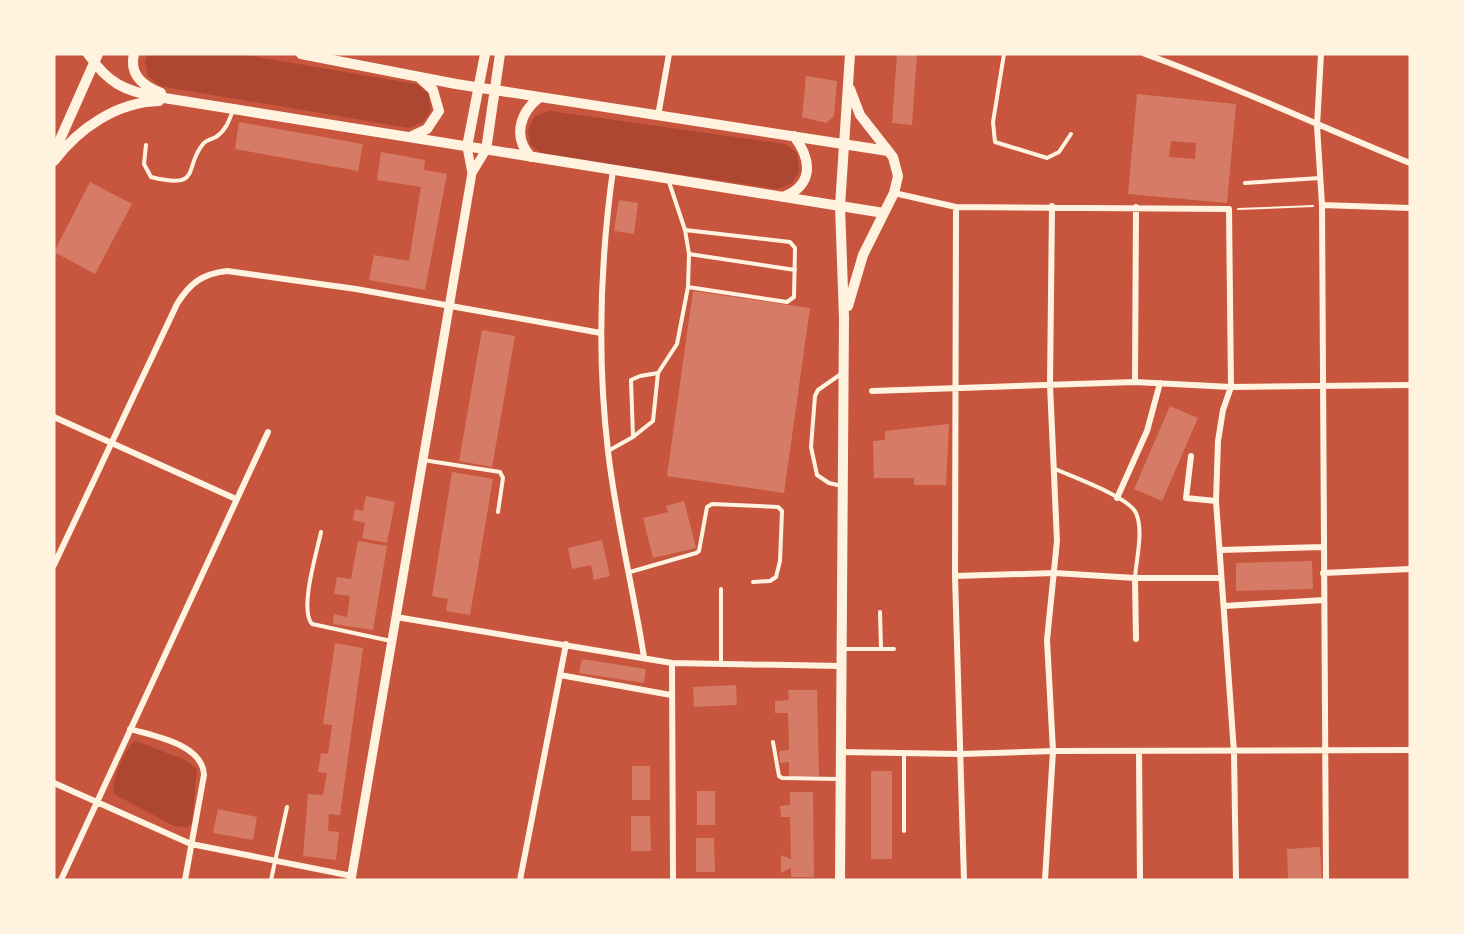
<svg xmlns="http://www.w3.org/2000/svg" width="1464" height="934" font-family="Poppins,sans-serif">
<rect width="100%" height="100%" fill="#c8553d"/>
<path fill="#ae4732" d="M148 54H240L416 84 428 92 431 111 423 122 409 128 160 86 148 76 145 61Z
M550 111 785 144 797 153 799 172 792 183 778 189 542 154 530 144 528 129 535 116Z
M136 741 185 760 197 769 192 822 187 827 174 826 114 794C110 783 126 745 136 741Z"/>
<path fill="#d67c66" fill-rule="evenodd" d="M897 54H917L912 125 892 123Z
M806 76 837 81 834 116 826 123 802 117Z
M1137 94 1236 104 1227 203 1128 194ZM1171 141 1196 143 1195 159 1169 157Z
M239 122 363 144 358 171 235 149Z
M381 152 425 160 424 170 447 174 425 290 369 280 374 255 409 261 421 187 377 180Z
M90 182 132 204 95 274 54 252Z
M619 200 638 203 634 234 614 231Z
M693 291 810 308 784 493 667 476Z
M482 330 515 336 492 467 459 461Z
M1170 406 1198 418 1162 501 1134 489Z
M949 424 946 485H914V478H874L873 441 885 440V431Z
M452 472 493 479 470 615 446 611 448 599 432 596Z
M366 496 395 502 387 543 362 538 365 523 353 520 355 509 363 511Z
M684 501 696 548 653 558 643 518 668 512 666 506Z
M602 540 610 576 594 580 591 565 572 569 568 548Z
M358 541 387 546 373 630 333 624 334 614 347 617 350 596 334 594 337 577 351 579Z
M1312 561 1313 589 1236 591V563Z
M335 643 363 648 340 815 329 814 328 831 339 832 336 860 303 856 308 794 323 795 327 773 318 772 321 753 328 754 332 725 323 724Z
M582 659 646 669 644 683 579 673Z
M736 685 737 705 694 707 693 687Z
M788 690H817L819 776 789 777V762L780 763 779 751 789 750 788 713H775V701L789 700Z
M632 766H650V800H632Z
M871 771H892V859H871Z
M697 791H715V825H697Z
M790 792H813L814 877H791V868L781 873V855L791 859 790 817H781L780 806 790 805Z
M218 809 257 817 253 840 213 833Z
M631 816H650L651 851H631Z
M696 838H714L715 872H696Z
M1320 847 1322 880H1288L1287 849Z"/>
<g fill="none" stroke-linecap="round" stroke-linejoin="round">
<path stroke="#fff3e0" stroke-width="2" d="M1238 209 1313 206"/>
<path stroke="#fff3e0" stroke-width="4" d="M1004 54 993 122 995 142 1047 158 1059 152 1071 134
M146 145 144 164 151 177C203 190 183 168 203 144 206 140 212 139 216 137 226 130 229 121 233 110
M1245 183 1320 178
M685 230 790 242 795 248 794 297 787 302 688 287
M689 254 795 270
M841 374 818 390 815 396 811 447 817 475 829 483 842 486
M633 437 631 380 640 376 658 373
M608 451 633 437 653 421 658 373 677 344 688 287 689 254 685 230 668 179
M423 460 500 472 503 478 498 512
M1055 469C1073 477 1129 497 1136 513 1144 531 1136 560 1135 578
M321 532C317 552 299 609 312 624L391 641
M630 572 696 553 699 551 707 507 712 504 778 507 782 511 780 561 776 577 770 581 753 582
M721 589V663
M880 612 881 649
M844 649H894
M773 742 779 776 782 778 839 779
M904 754V831
M271 880 287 807"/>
<path stroke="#fff3e0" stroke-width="6" d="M1145 54C1235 86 1321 127 1410 163
M1321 54 1317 126 1322 205 1326 880
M658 116 669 54
M613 170C600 263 597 357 608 451 616 520 633 588 644 657
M894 193 956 207 1229 209 1231 387 1223 410 1218 441 1216 501 1234 752 1236 880
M1322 205 1410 208
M956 207 955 576 964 880
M1135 382 1136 207
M872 391 1135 382 1231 387 1410 385
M54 417 236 499
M1191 456 1186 498 1216 501
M1117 498 1147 431 1160 383
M1221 550 1322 547
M54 565 177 304C190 283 202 274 227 271L356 289 601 333
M1323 573 1410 569
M955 576 1055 573 1135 578H1220
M1135 578 1136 639
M1224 606 1324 600
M396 617 672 663 840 666
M672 663 673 880
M560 675 671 695
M130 729C153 736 203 744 204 775L185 880
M1139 751 1140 880
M841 752 961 754 1053 751 1410 750
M54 783 191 844 352 876
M61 880 268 432
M520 880 566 644
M1045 880 1053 751 1047 640 1057 541 1050 385 1052 206"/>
<path stroke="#fff3e0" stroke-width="9" d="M472 173 486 150
M351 880 472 173 467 147"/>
<path stroke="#fff3e0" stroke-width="10" d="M88 54C108 83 124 91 158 97L884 213
M134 54C129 75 143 86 161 93
M301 54 456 84 888 151
M410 137 427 129 439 111 433 90 420 78
M467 147 485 54
M486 150 500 54
M54 153 98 54
M531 157C512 137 520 112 540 97
M54 161C79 128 117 102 159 101
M783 197C814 185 812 160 794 136
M848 306 863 255 894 193 898 176 893 157 860 115 850 89
M840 880 844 318 840 206 850 54"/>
</g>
<rect width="1464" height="934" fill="none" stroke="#fff3e0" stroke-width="111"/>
</svg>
